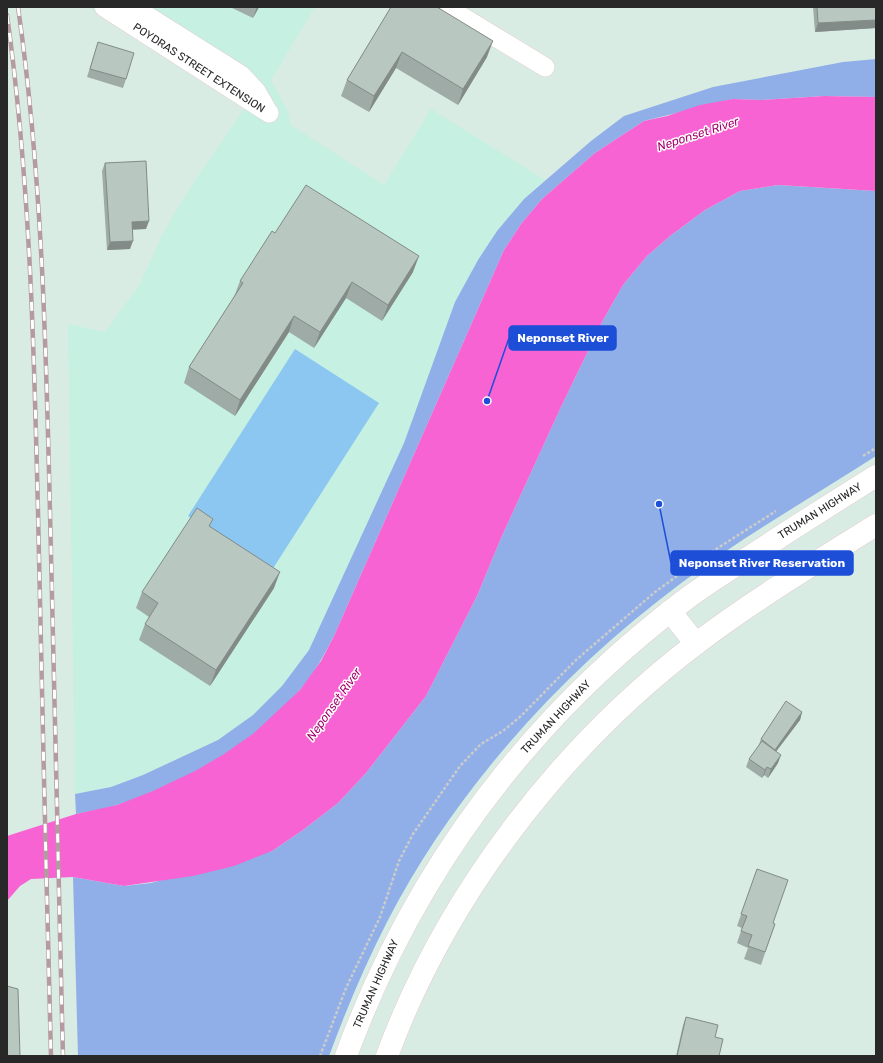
<svg xmlns="http://www.w3.org/2000/svg" width="883" height="1063" font-family="Rubik,sans-serif">
<rect width="100%" height="100%" fill="#d9ece3"/>
<path fill="#c6f0e1" d="M91 7H315L271 80 287 109 291 125 384 185 431 109 545 180 524 199 497 231 478 260 455 302 404 443 309 650 282 686 253 715 218 740 143 775 111 787 75 794 68 324 105 332 140 284 163 233 195 180 245 108 205 76 91 9Z"/>
<path fill="#90afe8" d="M876 59V97L824 96 761 100 733 99 644 121 595 153 542 199 521 224 504 250 334 636C324 655 314 674 300 690 254 744 185 784 117 805 104 809 89 811 76 814L75 794 111 787 143 775 218 740 253 715 282 686 309 650 404 443 455 302 478 260 497 231 524 199 591 141 624 116 713 87 843 62Z
M778 185 876 191V456C811 498 742 537 680 584 562 672 455 790 387 922 365 965 346 1010 329 1056H78L73 877 124 886 151 883 272 851 303 830 338 803 366 773 426 696 477 596 501 538 560 409 602 322 623 285 647 256 670 236 705 210 740 191Z"/>
<path fill="#8bc7f0" d="M295 349 379 403 272 570 188 516Z"/>
<path fill="#f763d2" d="M824 96 876 97V191L778 185 740 191 705 210 670 236 647 256 623 285 602 322 560 409 501 538 477 596 426 696 366 773 338 803 303 830 272 851 234 866 193 876 124 886 73 877 31 879 20 886 7 901V836L76 814 117 805 153 791 197 770 224 754 254 733 300 690 321 661 334 636 504 250 521 224 542 199 595 153 644 121 667 116 700 105 733 99 761 100Z"/>
<g fill="none" stroke-linecap="round" stroke-linejoin="round">
<g stroke="#e3ced2" stroke-width="20">
<path id="street" d="M104 7 269 113
M133 7 241 75 256 91 267 110
M446 7 545 67"/>
</g>
<g stroke="#e3ced2" stroke-width="23">
<path id="secondary" d="M670 611 696 644
M346 1056C414 871 529 718 686 599 709 582 733 567 757 552 796 526 836 501 876 476
M387 1056C446 896 561 746 697 643 754 600 815 563 876 525"/>
</g>
<path stroke="#cbcbcb" stroke-width="2.5" stroke-dasharray="3 2" stroke-linecap="butt" d="M863 456 876 448
M320 1056 346 988 380 917 399 861 413 834 460 766 481 744 503 731 521 716 576 660 655 592 702 558 776 511"/>
<use href="#street" stroke="#fff" stroke-width="19"/>
<use href="#secondary" stroke="#fff" stroke-width="22"/>
<g stroke="#b59b9f" stroke-width="4.5">
<path id="rail" d="M18 7C42 174 46 344 50 512 55 694 58 875 63 1056
M7 15C30 180 34 346 38 512 42 693 46 875 51 1056"/>
</g>
<use href="#rail" stroke="#fff" stroke-width="3" stroke-dasharray="9" stroke-linecap="butt"/>
</g>
<path fill="#9faba6" d="M230 7H259L253 18Z
M391 7 487 57 458 105 396 68 369 112 341 96 347 80Z
M813 7H876V28L815 32Z
M98 42 126 79 123 88 87 77Z
M105 163 146 229H132L130 249 107 250 102 171Z
M275 233 413 272 382 321 346 298 314 348 289 332 235 416 184 383 189 367 234 297 240 281Z
M210 526 274 588 210 686 139 640 145 624 149 617 136 608 142 592Z
M802 712 800 720 776 751 778 763 768 778 764 775 762 778 746 767 749 759 758 747 761 739Z
M757 869 773 923 775 924 761 965 744 959 748 948 737 943 742 928 737 926Z
M686 1017 719 1056H676L683 1025Z"/>
<path fill="#828b87" d="M257 7H259L253 18Z
M876 20V28L815 32 818 23Z
M493 41 487 57 458 105 463 89Z
M402 52 396 68 369 112 374 96Z
M149 221 146 229 129 230 132 222Z
M133 241 130 249 107 250 110 242Z
M419 256 413 272 382 321 388 305Z
M352 282 346 298 314 348 320 332Z
M294 316 289 332 235 416 240 400Z
M280 572 274 588 210 686 216 670Z
M802 712 800 720 772 757 775 750Z
M781 755 778 763 768 778 771 769Z
M767 767 764 775 762 778 765 770Z"/>
<path fill="#b9c7c1" stroke="#828b87" d="M391 7H437L493 41 463 89 402 52 374 96 347 80Z
M817 7H876V20L818 23Z
M98 42 134 53 126 79 90 69Z
M146 161 149 221 132 222 133 241 110 242 105 163Z
M306 185 419 256 388 305 352 282 320 332 294 316 240 400 189 367 243 283 240 281 272 231 275 233Z
M197 508 213 519 209 526 280 572 216 670 145 624 158 603 142 592Z
M786 701 802 712 775 750 761 739Z
M762 741 781 755 771 769 767 767 765 770 749 759Z
M757 869 788 880 773 923 775 924 765 952 748 946 752 935 741 931 747 916 741 914Z
M7 986 18 989 20 1056H7Z
M686 1017 718 1025 715 1037 723 1039 719 1056H677Z"/>
<g text-anchor="middle" dominant-baseline="central" stroke-width="3" stroke-linejoin="round" paint-order="stroke">
<g font-size="11" fill="#282828" stroke="#fff">
<text transform="translate(199 68) rotate(33)">POYDRAS STREET EXTENSION</text>
<text transform="translate(820 511) rotate(-32)">TRUMAN HIGHWAY</text>
<text transform="translate(556 717) rotate(-47)">TRUMAN HIGHWAY</text>
<text transform="translate(376 984) rotate(-66)">TRUMAN HIGHWAY</text>
</g>
<g font-size="12" font-style="italic" fill="#a2036e" stroke="#fff">
<text transform="translate(698 134) rotate(-18)">Neponset River</text>
<text transform="translate(334 704) rotate(-55)">Neponset River</text>
</g>
</g>
<path fill="none" stroke="#1d4ed8" stroke-width="1.5" d="M487 401L509 338M659 504L671 563"/>
<g fill="#1d4ed8" stroke="#fff" stroke-width="1.5">
<circle cx="487" cy="401" r="4"/>
<circle cx="659" cy="504" r="4"/>
</g>
<g fill="#1d4ed8" stroke="#1d4ed8" stroke-width="1.5">
<rect x="509" y="326" width="107" height="24" rx="4"/>
<rect x="671" y="551" width="182" height="24" rx="4"/>
</g>
<g font-size="12" text-anchor="middle" font-weight="bold" fill="#fff">
<text x="563" y="342">Neponset River</text>
<text x="762" y="567">Neponset River Reservation</text>
</g>
<rect width="883" height="1063" fill="none" stroke="#282828" stroke-width="16"/>
</svg>
